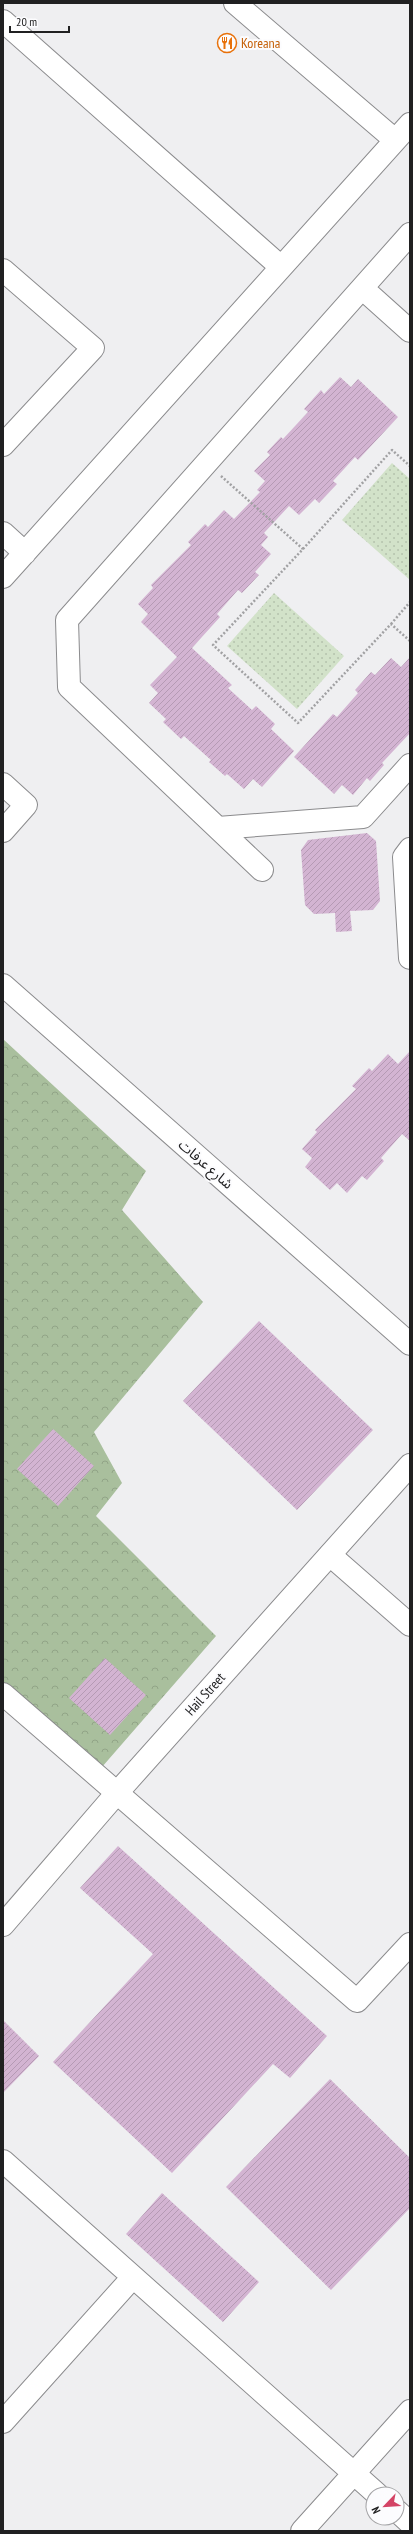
<svg xmlns="http://www.w3.org/2000/svg" width="413" height="2534" font-family="'PT Sans Narrow','Noto Sans Arabic',sans-serif">
<defs>
<pattern id="grass-dots" width="8" height="8" patternUnits="userSpaceOnUse"><rect width="8" height="8" fill="#d2e2c9"/><path d="M2 2h.1M6 6h.1" fill="none" stroke="#b4c2ac" stroke-width="1.8" stroke-linecap="round"/></pattern>
<pattern id="forest-crowns" width="20" height="18" patternUnits="userSpaceOnUse"><rect width="20" height="18" fill="#a9bf9d"/><path d="M2 6a3 3 0 1 1 6 0M12 15a3 3 0 1 1 6 0" fill="none" stroke="#91a487"/></pattern>
<pattern id="building-hatch" width="6" height="6" patternUnits="userSpaceOnUse"><rect width="6" height="6" fill="#d3b4d2"/><path d="M-1 1l2-2M0 6l6-6M5 7l2-2" fill="none" stroke="#b59ab4"/></pattern>
</defs>
<rect width="100%" height="100%" fill="#efeff1"/>
<path fill="url(#grass-dots)" d="M392 463 410 479V580L342 520Z
M274 593 344 656 297 709 227 646Z"/>
<path fill="url(#forest-crowns)" d="M3 1039 146 1171 122 1210 203 1302 94 1432 122 1483 96 1516 216 1636 102 1767 3 1682Z"/>
<path fill="url(#building-hatch)" d="M340 377 351 387 358 379 398 417 358 460 355 457 333 481 337 484 319 503 315 499 299 515 289 506 264 533 268 537 261 545 271 554 255 572 259 575 242 593 238 590 217 614 220 617 192 648 232 685 228 688 252 710 256 706 275 724 271 729 294 751 262 787 253 779 244 789 227 774 225 776 209 762 211 760 184 736 181 739 163 722 166 719 149 703 158 693 150 685 177 657 141 622 148 614 138 604 153 588 151 585 191 545 188 542 205 524 208 527 224 510 234 519 260 492 257 490 265 481 254 471 270 455 267 452 281 437 283 439 308 412 304 409 321 390 324 394Z
M410 657V733L382 763 384 765 370 781 367 778 353 795 342 785 334 794 294 757 333 714 337 717 358 693 355 690 371 672 375 675 391 658 401 667Z
M367 833 376 841 380 901 373 910 350 911 352 931 336 932 335 913 314 914 305 905 301 850 308 840Z
M410 1051V1141L402 1134 381 1158 384 1161 367 1180 362 1176 347 1193 337 1183 330 1190 305 1167 312 1158 302 1149 317 1132 315 1130 356 1089 352 1086 369 1068 372 1071 388 1054 398 1064Z
M259 1321 373 1430 297 1510 183 1401Z
M53 1429 94 1466 58 1506 17 1469Z
M105 1658 146 1695 110 1735 69 1698Z
M118 1846 327 2036 290 2078 273 2064 172 2173 53 2062 153 1954 80 1888Z
M3 2020 39 2056 3 2093Z
M330 2079 410 2158V2208L331 2290 226 2187Z
M162 2193 259 2282 223 2322 126 2234Z"/>
<g fill="none" stroke-linecap="round" stroke-linejoin="round">
<g stroke="#8b8b8d" stroke-width="24">
<path id="minor" d="M235 3 395 140
M3 21 281 267
M3 270 93 348 3 445
M362 288 410 331
M3 533 25 553
M3 577 410 124
M3 784 26 805 3 831
M218 828 363 817 410 765
M410 849 404 857 410 958
M262 870 69 687 67 620 410 234
M3 985 410 1344
M330 1555 410 1625
M3 1694 357 2001 410 1944
M3 2161 377 2494
M3 2422 133 2277
M397 2511 410 2523
M302 2531 410 2411"/>
</g>
<g stroke="#8b8b8d" stroke-width="24">
<path id="major" d="M3 1925 116 1794 410 1465"/>
</g>
<path stroke="#a1a1a3" stroke-width="2.5" stroke-dasharray="2 2" stroke-linecap="butt" d="M221 476 303 549 213 645 298 723 391 624 410 641
M303 549 392 450 410 466
M391 624 410 602"/>
<use href="#minor" stroke="#fff" stroke-width="22"/>
<use href="#major" stroke="#fff" stroke-width="22"/>
</g>
<defs>
<g id="restaurant-ring" transform="scale(1)"><circle r="9.5" fill="#fcfcfe" stroke="#e8710a" stroke-width="1.5"/><path d="M-5-6h1v4h1v-4h1v4h1v-4h1v5L-1.5 .5V6h-2V.5L-5-1ZM5-6V6H3V1.5H1.5Q1.5-4 5-6Z" fill="#e8710a"/></g>
</defs>
<g fill-rule="evenodd">
<use href="#restaurant-ring" x="227" y="43"/>
</g>
<g text-anchor="middle" dominant-baseline="central" stroke-width="4" stroke-linejoin="round" paint-order="stroke">
<g font-size="14" fill="#c56008" stroke="#fcfcfe" text-anchor="start">
<text x="241" y="43">Koreana</text>
</g>
<g font-size="14" fill="#202021" stroke="#fcfcfe">
<text transform="translate(206 1164) rotate(41)">شارع عرفات</text>
<text transform="translate(205 1694) rotate(-48)">Hail Street</text>
</g>
</g>
<rect width="413" height="2534" fill="none" stroke="#202021" stroke-width="8"/>
<g transform="translate(385 2506) rotate(245)"><circle r="19" fill="#fcfcfe" stroke="#a4a4a6"/>
<path d="M0-3L7 15L0 10L-7 15Z" fill="#d44466"/>
<text y="-6" font-size="11" font-weight="bold" text-anchor="middle" fill="#202021">N</text>
</g>
<path d="M10 26v6h59v-6" fill="none" stroke="#202021" stroke-width="2"/>
<text x="16" y="26" font-size="12" fill="#202021" stroke="#fcfcfe" stroke-width="3" paint-order="stroke">20 m</text>
</svg>
